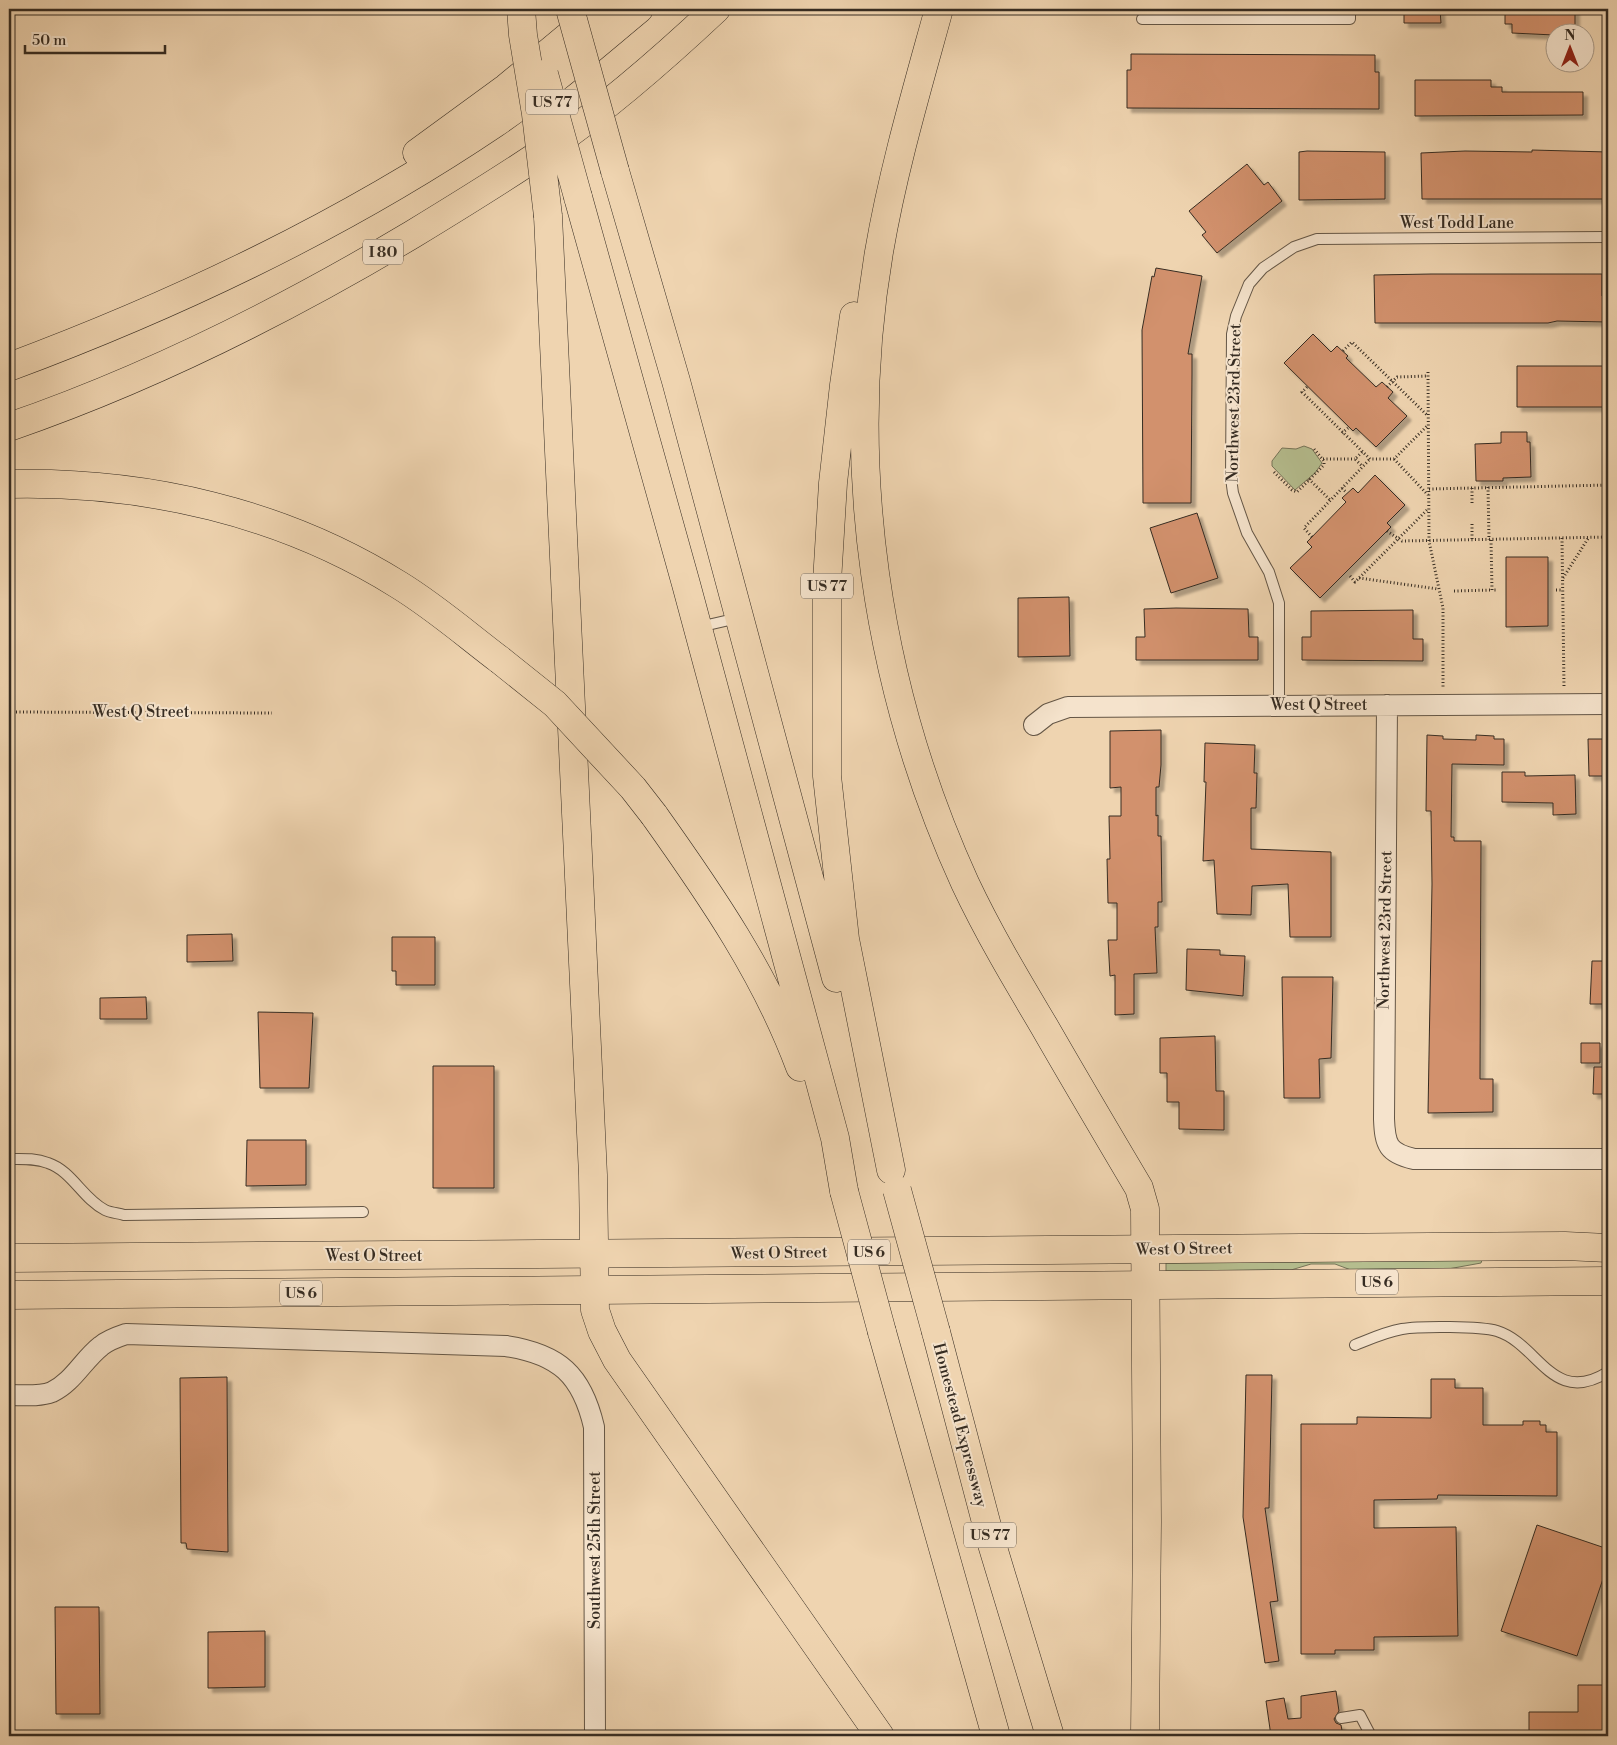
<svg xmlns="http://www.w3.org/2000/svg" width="1617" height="1745" font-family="'Libre Bodoni',serif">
<defs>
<filter id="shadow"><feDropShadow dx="4.5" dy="4.5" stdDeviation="1" flood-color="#0004"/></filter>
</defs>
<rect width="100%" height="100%" fill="#efd4b0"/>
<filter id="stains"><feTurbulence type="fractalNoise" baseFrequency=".004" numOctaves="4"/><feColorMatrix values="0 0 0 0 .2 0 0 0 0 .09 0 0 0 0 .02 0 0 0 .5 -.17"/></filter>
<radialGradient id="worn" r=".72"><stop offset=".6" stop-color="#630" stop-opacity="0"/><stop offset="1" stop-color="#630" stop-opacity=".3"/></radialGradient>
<path fill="#b5bd8e" stroke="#767458" d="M1304 446 1312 449 1322 463 1315 473 1295 490 1272 466V461L1282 448 1296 449Z
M1482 1260 1481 1263 1448 1269 1351 1270 1335 1264H1311L1291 1270 1166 1271V1263Z"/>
<path fill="#d2916d" stroke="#362c22" filter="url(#shadow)" d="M1404 9H1440L1441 23H1404Z
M1505 9H1575V32H1554V35L1512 33V24H1505Z
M1131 54 1375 55V72H1379V109L1127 108V70H1131Z
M1415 80H1491V87H1502V92H1583V115L1415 116Z
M1532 150 1608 152V199H1422L1421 153 1465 151 1532 152Z
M1307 151 1385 152V199L1299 200V152Z
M1247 164 1264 185 1268 182 1282 201 1217 253 1202 235 1206 232 1189 211Z
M1156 268 1202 276 1188 354H1192V374L1191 503H1143L1142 330 1152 276 1154 277Z
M1431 274H1602V296H1608V322L1557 321 1548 323H1375L1374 275Z
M1313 334 1331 352 1337 346 1348 356 1346 358 1376 387 1382 382 1393 392 1388 398 1407 416 1376 447 1356 428 1353 431 1284 363Z
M1517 366H1608V407H1517Z
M1501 432H1527V442H1530L1531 477 1503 478V481H1476L1475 444 1501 443Z
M1375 475 1405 505 1387 523 1391 527 1320 598 1290 568 1312 547 1307 542 1346 502 1342 498 1353 488 1358 493Z
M1197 513 1218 578 1171 593 1150 528Z
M1506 557H1548V626L1506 627Z
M1069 597 1070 656 1018 657V598Z
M1176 608 1248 609 1249 637H1258V660H1136V637H1145L1144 609Z
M1413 610V639H1423V661L1302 660V637H1311V611Z
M1161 730V765L1159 787H1156V816L1158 815V836H1161L1162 902H1158V927H1155L1157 973 1134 974V1014L1115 1015V975L1110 976 1108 940H1117V903H1108L1107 859H1110L1109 816H1121V787L1110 788V731Z
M1427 735 1443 736V739L1476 740V735L1494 736V739H1504V765L1452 764 1451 837H1454V841H1481L1480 1079H1493V1112L1428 1113 1432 884 1431 811H1426Z
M1588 739H1608V768H1604V776H1589Z
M1205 743 1255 745 1254 773H1257L1256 808H1251V849L1331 852V937H1290L1288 884 1252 886 1251 915 1217 914 1214 860 1203 861 1206 782H1204Z
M1502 772H1525V776L1575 775 1576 814 1553 815V803L1502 802Z
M232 934 233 961 187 962V935Z
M392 937H435V985H396V971H392Z
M1187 949 1220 950V955L1245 956 1243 996 1186 990Z
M1592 961H1608V1004H1590Z
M1282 977H1333L1331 1058 1319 1059 1320 1098H1284Z
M146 997 147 1019H100V998Z
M258 1012 313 1013 309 1088H260Z
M1215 1036 1216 1091H1224V1130L1179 1129V1102H1167V1073H1160V1038Z
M1581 1043H1600V1063H1581Z
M433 1066H494V1188H433Z
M1594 1067H1608V1094H1593Z
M247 1140H306V1185L246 1186Z
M1246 1375H1272L1269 1508H1265L1278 1601 1270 1602 1279 1661 1265 1663 1243 1517Z
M227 1377 228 1552 187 1549 186 1543H181L180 1378Z
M1431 1379H1455V1388H1483V1425H1523V1421H1540V1425H1546V1432H1557V1496L1438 1495 1437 1499 1374 1500V1528L1456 1527 1458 1636 1374 1637V1650H1335V1654H1301V1424H1357V1417L1431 1418Z
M1537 1525 1608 1549V1564L1577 1656 1501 1631Z
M55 1607H99L100 1714H56Z
M265 1631V1687L208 1688V1632Z
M1578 1685H1607V1736H1529V1712H1578Z
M1336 1691 1339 1711 1334 1719 1336 1723 1341 1725 1343 1736H1271L1266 1701 1284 1698 1288 1719 1301 1718V1696Z"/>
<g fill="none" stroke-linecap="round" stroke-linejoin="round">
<g stroke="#645646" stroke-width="12">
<path id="lane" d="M1142 19H1267V9
M1267 19H1350V9
M699 627 738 618
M1279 705V603L1269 572 1247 533 1233 493 1231 478 1232 334 1236 316 1249 284 1263 268 1294 247 1317 239 1608 237
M9 1159C22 1159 35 1158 48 1163 72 1171 83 1199 105 1210 111 1213 118 1213 124 1215L363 1212
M1355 1345C1370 1339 1385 1332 1402 1329 1419 1326 1481 1326 1497 1331 1539 1344 1552 1407 1608 1372
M1341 1718 1360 1715 1371 1736"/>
</g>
<g stroke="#645646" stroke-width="22">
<path id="street" d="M1387 705 1384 1119C1385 1145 1388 1153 1414 1159H1608
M1034 725 1048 714 1068 707 1608 704
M9 1395C22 1395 39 1397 52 1392 73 1382 83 1360 101 1346 108 1340 117 1337 126 1334L506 1346C559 1354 582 1375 594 1427L595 1736"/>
</g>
<g stroke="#362c22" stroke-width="29">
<path id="primary" d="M9 1258 1565 1246 1608 1248
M9 1295 1608 1281"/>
</g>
<g stroke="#362c22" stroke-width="29">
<path id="highway" d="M939 9C917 89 893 170 879 252 843 464 876 688 965 883 988 932 1016 979 1044 1026 1075 1080 1107 1134 1139 1188L1145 1209 1147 1522 1145 1736
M417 153 506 88 601 9
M615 171 676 381 836 978
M578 197 686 584 835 1138 844 1191
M548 216 593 1175 595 1310 602 1331 617 1360 880 1736
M854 316 844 385 833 483 827 582V776L845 939 891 1170
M9 367C178 304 344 225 494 124 545 89 592 48 639 9
M9 427C151 378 284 311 413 234 459 206 505 178 550 147 605 109 667 55 716 9
M9 484C146 481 282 512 399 585 435 607 467 635 500 660
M654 815C711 895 766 975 800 1067
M882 1332 996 1736
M936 1332 991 1541 1050 1736"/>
</g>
<path stroke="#362c22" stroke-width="3" stroke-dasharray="1 2.5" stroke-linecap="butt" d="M1343 351 1352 342 1428 416
M1428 372 1429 541 1443 608V688
M1307 387 1302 392 1370 459H1394L1428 425
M1387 387 1397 377 1428 376
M1342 433 1348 428
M1362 452 1355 459 1362 466
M1323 459H1355
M1394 459 1428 495
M1274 472 1292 490 1297 492 1324 465V461L1314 449
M1309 479 1330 500
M1488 487 1489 540
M1342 488 1347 493
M1472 488V504
M1429 489 1608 485
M1472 524V540
M1387 531 1402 541 1608 537
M1312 537 1304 528 1370 459
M1562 538 1564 687
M1491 540 1492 590H1498
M1350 576 1355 582 1428 509
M1359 578 1438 589
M1563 578 1589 537
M1556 590H1563
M1454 591 1492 590
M9 712 272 713"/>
<use href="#lane" stroke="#f5e3cc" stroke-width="10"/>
<use href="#street" stroke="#f5e3cc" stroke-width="20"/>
<use href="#primary" stroke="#efd4b0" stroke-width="28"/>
<use href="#highway" stroke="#efd4b0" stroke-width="28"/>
<g stroke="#362c22" stroke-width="29" stroke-linecap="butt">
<path id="highway-bridge" d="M521 9 523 35 536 114 548 216
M570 9 615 171
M544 74 578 197
M500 660 555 704 633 788 654 815
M897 1190 936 1332
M844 1191 882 1332"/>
</g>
<use href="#highway-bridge" stroke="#efd4b0" stroke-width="28"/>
</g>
<g text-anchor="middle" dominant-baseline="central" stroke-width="4" stroke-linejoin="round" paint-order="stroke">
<g fill="#f5e3cc" stroke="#6f6355" stroke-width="1">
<rect x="526" y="89.5" width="52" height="25" rx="4"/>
<rect x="363" y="239.5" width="40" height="25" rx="4"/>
<rect x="801" y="573.5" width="52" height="25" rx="4"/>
<rect x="848" y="1239.5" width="42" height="25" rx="4"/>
<rect x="1356" y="1269.5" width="42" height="25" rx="4"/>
<rect x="280" y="1280.5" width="42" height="25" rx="4"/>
<rect x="964" y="1522.5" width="52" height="25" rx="4"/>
</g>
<g font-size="15" font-weight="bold" fill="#362c22">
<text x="552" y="102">US 77</text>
<text x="383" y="252">I 80</text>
<text x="827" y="586">US 77</text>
<text x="869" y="1252">US 6</text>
<text x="1377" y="1282">US 6</text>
<text x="301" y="1293">US 6</text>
<text x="990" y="1535">US 77</text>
</g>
<g font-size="16" fill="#362c22" stroke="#f5e3cc">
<text x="1457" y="223">West Todd Lane</text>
<text transform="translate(1234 403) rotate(-89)">Northwest 23rd Street</text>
<text x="1319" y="705">West Q Street</text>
<text x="141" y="712">West Q Street</text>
<text transform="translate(1385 930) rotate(-89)">Northwest 23rd Street</text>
<text transform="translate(1184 1249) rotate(-1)">West O Street</text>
<text transform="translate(779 1253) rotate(-1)">West O Street</text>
<text x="374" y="1256">West O Street</text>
<text transform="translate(960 1425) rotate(75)">Homestead Expressway</text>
<text transform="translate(595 1550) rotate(-90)">Southwest 25th Street</text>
</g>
</g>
<rect width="1617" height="1745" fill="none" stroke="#efd4b0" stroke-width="30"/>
<rect x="10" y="10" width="1597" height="1725" fill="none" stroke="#362c22" stroke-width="2.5"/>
<rect x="15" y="15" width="1587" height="1715" fill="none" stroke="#362c22"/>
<g transform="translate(1570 48)"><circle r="24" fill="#f5e3cc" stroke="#a99a88"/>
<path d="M0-4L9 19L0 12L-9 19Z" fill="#8f2418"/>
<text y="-8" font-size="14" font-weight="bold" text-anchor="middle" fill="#362c22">N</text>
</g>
<path d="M25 45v8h140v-8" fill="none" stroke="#362c22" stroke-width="2.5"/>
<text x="32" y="45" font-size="15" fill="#362c22" stroke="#f5e3cc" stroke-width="4" paint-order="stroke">50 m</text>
<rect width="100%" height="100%" filter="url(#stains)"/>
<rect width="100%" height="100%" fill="url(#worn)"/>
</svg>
